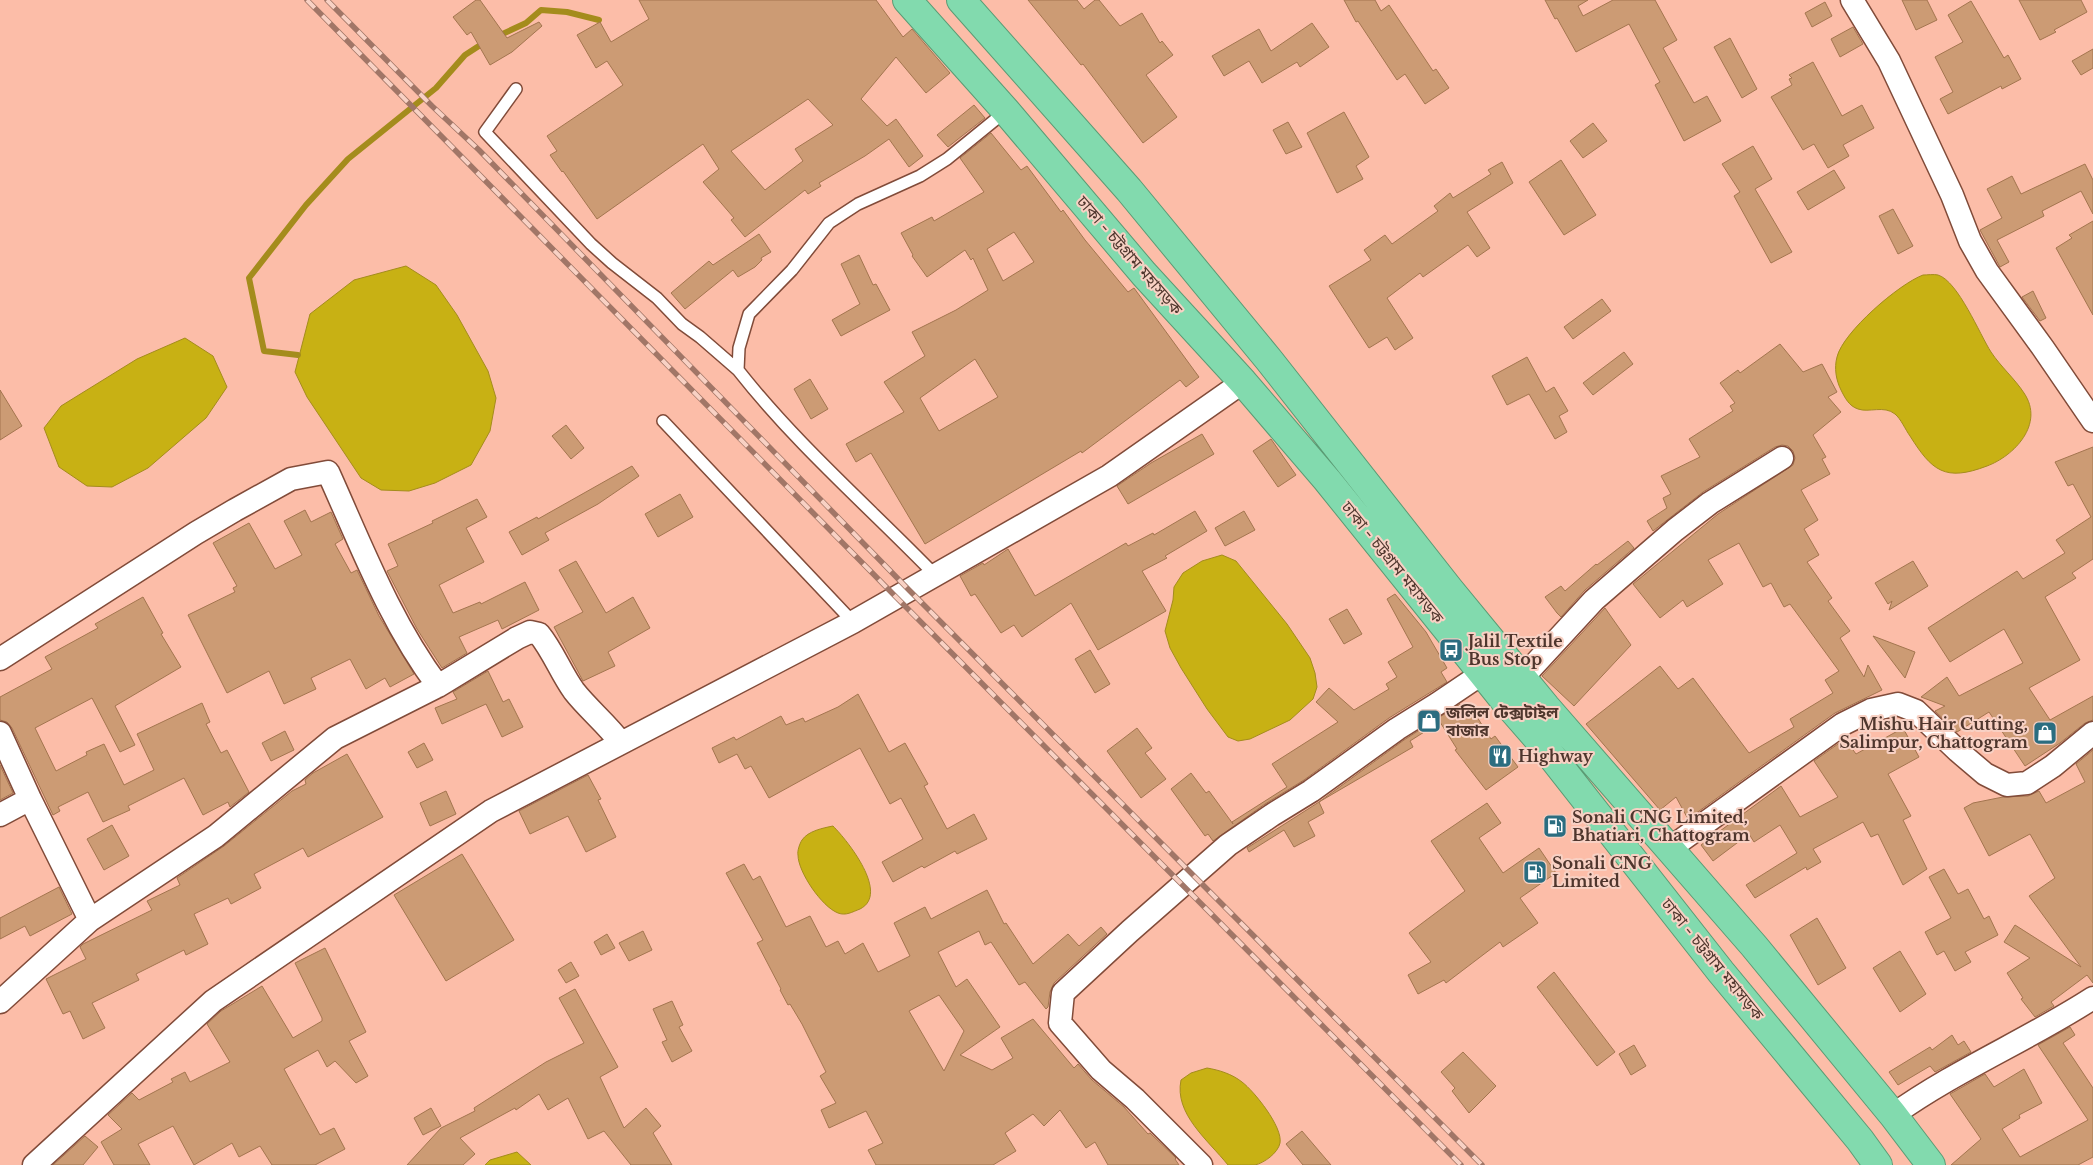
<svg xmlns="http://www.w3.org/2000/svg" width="2093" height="1165" font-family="'Libre Baskerville','Noto Sans Bengali',serif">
<rect width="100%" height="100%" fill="#fcbda8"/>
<path fill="#c8b114" stroke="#a48c1c" d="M406 266 436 285 457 315 488 371 496 398 490 431 471 465 435 483 409 491 381 490 361 478 307 397 295 372 310 314 354 280Z
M1923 275C1927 275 1934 274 1938 275 1958 281 1980 335 1991 352 2001 367 2015 379 2024 393 2045 424 2014 456 1987 466 1945 482 1932 471 1910 436 1905 429 1901 419 1895 414 1884 405 1869 413 1858 409 1849 406 1845 398 1841 390 1836 380 1834 368 1837 357 1843 332 1899 284 1923 275Z
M185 338 213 356 227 387 206 418 148 468 112 487 87 486 59 467 44 428 61 406 137 359Z
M1222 555 1236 561 1287 624 1310 658 1315 673 1317 687 1313 699 1290 720 1250 739 1238 741 1228 737 1207 709 1181 668 1170 648 1165 631 1173 600 1174 587 1183 573 1202 561Z
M833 826C848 841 890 894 860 909 852 912 846 916 838 913 822 907 798 872 798 855 797 851 800 843 802 840 808 831 823 828 833 826Z
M1207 1068C1219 1070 1232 1074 1242 1082 1254 1091 1283 1127 1280 1143 1278 1153 1264 1163 1255 1165 1247 1165 1236 1165 1228 1165 1208 1140 1174 1114 1181 1080L1191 1073Z
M517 1152 531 1165H485L490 1160Z"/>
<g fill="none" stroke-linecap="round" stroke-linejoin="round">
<path stroke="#a48c1c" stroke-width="6" d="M496 37 526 23 541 10 567 12 599 20
M298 355 264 351 249 278 306 205 348 159 436 88 465 55 485 42"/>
</g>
<path fill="#cc9b74" stroke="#a3754f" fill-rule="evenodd" d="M476 0H480L507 38 539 22 542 26 512 52 490 65 471 32 467 35 453 17Z
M639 0H876L903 37 912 29 950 73 926 93 896 57 861 99 887 126 896 119 923 156 909 167 889 139 865 156 819 183 821 186 808 194 805 190 745 237 731 220 734 218 703 182 719 169 703 144 597 219 563 171 562 172 550 155 557 151 547 136 623 85 607 61 596 68 577 35 600 22 611 42 649 19ZM808 99 833 125 795 149 803 161 765 190 731 151Z
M1028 0H1077L1084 9 1095 0H1099L1120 26 1142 13 1160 43 1162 41 1173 55 1146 75 1177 117 1143 143 1083 64 1081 65Z
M1344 0H1375L1381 11 1389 5 1433 71 1436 69 1449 88 1425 104 1405 74 1397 80 1358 21 1356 22Z
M1545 0H1588L1578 6 1583 16 1613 0H1655L1677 40 1663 48 1694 103 1707 96 1721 121 1684 141 1655 85 1660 82 1629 24 1576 52 1557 18 1555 19Z
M1902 0H1927L1937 20 1916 30Z
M2019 0H2081L2087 12 2054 30 2056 32 2040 40Z
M1971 1 2004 58 2008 55 2021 79 2002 89 2001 86 1948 114 1940 99 1953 92 1935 57 1963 42 1948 15Z
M1825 2 1832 16 1812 27 1805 13Z
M1312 23 1329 47 1300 67 1297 62 1262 83 1249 61 1224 76 1212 56 1259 29 1271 51Z
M1853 27 1863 44 1840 57 1831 39Z
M1730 38 1757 89 1742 98 1714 47Z
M2093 49V68L2081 75 2072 61Z
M1813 62 1842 116 1862 105 1874 128 1843 145 1849 156 1828 168 1814 144 1803 150 1771 97 1792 85 1789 79 1792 78 1789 75Z
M974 105 985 118 948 147 937 135Z
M1344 112 1369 157 1356 166 1363 179 1337 193 1307 133Z
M1288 122 1302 147 1286 154 1273 130Z
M1593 123 1607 141 1583 158 1570 141Z
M991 133 1021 170 1027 166 1061 212 1063 210 1085 240 1128 292 1134 288 1199 377 1186 387 1180 380 1082 453 1081 451 925 544 871 453 856 462 846 444 904 412 884 382 925 356 912 332 956 310 988 290 973 258 971 260 965 250 927 277 912 256 913 255 901 233 932 217 934 221 984 192 960 158ZM1014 232 1034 262 1003 281 987 249ZM975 359 998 397 939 431 920 398Z
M1753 146 1772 179 1755 189 1792 252 1771 263 1734 196 1740 192 1722 164Z
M1561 160 1596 215 1564 235 1529 182Z
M1502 162 1513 183 1467 212 1490 248 1477 257 1468 245 1423 277 1420 273 1387 298 1413 338 1395 350 1387 337 1369 348 1329 286 1371 260 1364 250 1385 235 1392 244 1438 211 1434 206 1450 193 1453 198 1491 174 1488 170Z
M2085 164 2093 180V214L2081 191 2042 211 2044 216 1997 240 2009 262 2000 267 1980 230 2002 218 1987 189 2012 176 2021 194Z
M1834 170 1845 188 1808 210 1797 192Z
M1893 209 1913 246 1898 254 1879 216Z
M2093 221V315L2056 248 2072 238 2069 235Z
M759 234 771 252 761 258 762 260 755 267 738 277 733 270 685 309 671 293 709 261 713 265Z
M859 255 873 285 876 284 890 310 841 336 832 320 860 304 841 264Z
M2033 291 2046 318 2040 321 2022 297Z
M1602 299 1611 311 1573 339 1564 327Z
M1780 344 1803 372 1822 364 1837 392 1828 397 1841 412 1813 435 1826 457 1822 459 1830 474 1801 490 1818 520 1804 529 1819 555 1807 562 1832 598 1828 601 1850 631 1840 638 1864 677 1868 665 1882 690 1835 713 1688 819 1676 797 1660 810 1586 724 1660 666 1678 689 1693 678 1749 753 1794 727 1790 719 1833 693 1825 680 1839 671 1790 604 1784 607 1771 583 1763 587 1739 543 1708 560 1723 584 1687 607 1683 600 1660 618 1633 584 1718 514 1793 465 1795 458 1793 451 1788 446 1782 445 1775 447 1703 492 1653 531 1647 521 1667 508 1663 498 1671 494 1661 476 1700 457 1689 439 1733 411 1730 406 1735 403 1720 383 1738 370 1740 373Z
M1624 352 1633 364 1593 395 1583 383Z
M1527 357 1546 392 1554 387 1568 411 1559 416 1567 432 1555 439 1529 394 1507 405 1492 376Z
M810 379 828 409 811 419 794 389Z
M0 390 22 426 0 440Z
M566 425 584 448 571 459 552 436Z
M1202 434 1214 454 1128 504 1117 486 1151 463Z
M1271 439 1296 475 1278 487 1253 451Z
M2093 447V559L2072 573 2076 578 2045 597 2080 660 2029 688 2050 720 2093 696V720L2085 723 2060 743 2025 766 1989 712 1957 732 1935 711 1945 706 1921 697 1947 677 1959 696 2023 663 2004 629 1950 662 1928 628 2017 571 2023 579 2065 553 2056 540 2091 517 2073 484 2068 486 2055 462Z
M632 466 639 476 598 504 545 533 549 540 522 555 509 532 537 517 538 519Z
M680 494 693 517 658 537 645 514Z
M477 499 487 517 466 528 484 562 439 585 453 613 480 602 481 604 525 582 539 610 502 629 498 620 459 637 467 653 442 668 417 629 387 571 398 566 388 544 433 523 432 521Z
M305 510 311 522 331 512 343 539 335 544 351 573 357 570 379 616 414 674 390 687 385 678 366 689 350 659 311 678 316 689 284 704 269 671 227 693 188 615 235 592 233 588 237 586 213 543 249 523 275 569 302 555 284 521Z
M1195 511 1207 531 1165 556 1167 558 1142 571 1166 611 1098 650 1071 603 1022 637 1014 625 1001 633 975 594 971 596 960 576 983 563 984 565 1008 549 1035 596 1126 543 1128 546 1153 533 1154 535Z
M1244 511 1255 530 1225 546 1215 528Z
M1628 541 1634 548 1585 590 1561 617 1557 613 1545 597 1561 586 1565 591 1596 564 1597 565Z
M576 561 606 613 633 597 650 628 608 652 615 666 583 681 554 627 583 612 559 570Z
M1913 561 1928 586 1889 610 1892 601 1888 604 1875 583Z
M1395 594 1426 632 1447 668 1441 672 1447 682 1389 718 1304 780 1265 804 1213 841 1208 834 1205 836 1171 789 1191 773 1206 793 1209 791 1233 824 1232 822 1287 787 1272 764 1338 722 1316 702 1329 688 1354 710 1389 689 1386 684 1397 677 1388 662 1413 647 1387 599Z
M143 597 163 633 161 634 181 667 115 706 135 745 120 752 92 698 35 728 56 771 87 755 86 752 104 744 124 785 154 770 137 734 202 703 210 722 206 724 221 753 227 750 249 792 230 807 228 802 203 815 184 778 128 806 130 810 103 822 88 792 58 807 60 811 53 815 12 728 7 722 0 720V697L52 669 45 657 98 628 95 624Z
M1605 608 1631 645 1574 706 1542 676Z
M1347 609 1362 634 1344 644 1329 619Z
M1873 636 1915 652 1905 678Z
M1090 650 1110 684 1095 693 1075 659Z
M488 671 503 702 509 699 523 727 502 737 486 704 442 724 435 708 457 699 453 692Z
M858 694 889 752 905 743 928 784 924 786 947 829 974 814 987 839 957 854 955 851 924 868 922 866 893 882 882 862 923 839 901 798 890 804 860 748 769 798 751 766 745 769 737 754 719 763 712 748 734 737 736 740 781 716 786 725 803 718 805 722 838 707Z
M1460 704 1464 710 1470 706 1491 739 1495 736 1518 767 1486 790 1455 750 1457 749 1440 722 1410 741 1413 747 1319 802 1324 813 1308 822 1315 836 1294 847 1284 830 1249 852 1247 848 1319 802 1404 740Z
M1137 728 1152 748 1145 753 1166 779 1141 798 1107 751Z
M1903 728 1919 757 1888 774 1911 816 1903 820 1927 869 1903 885 1878 834 1871 837 1863 822 1813 849 1821 862 1807 870 1806 867 1755 898 1746 885 1797 853 1780 825 1754 842 1749 834 1713 861 1701 845 1781 786 1800 817 1838 797 1814 761 1845 739 1856 754Z
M285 731 294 750 271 761 262 743Z
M424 743 433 760 417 768 408 752Z
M2093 750V983L2087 975 2051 1002 2054 1006 2035 1017 2021 999 2023 998 2007 973 2030 958 2004 942 2015 925 2081 967 2029 896 2055 878 2030 834 1989 856 1964 808 1973 803 2003 797 2028 796 2039 791 2046 803 2085 782 2076 764Z
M347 754 383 817 308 857 303 848 254 874 261 888 231 904 228 898 194 914 208 944 186 955 184 950 136 974 139 980 92 1003 105 1028 83 1039 70 1011 63 1014 46 979 86 959 80 947 83 944 152 910 147 901 180 885 177 878 224 846 292 791 306 784 305 780 313 773Z
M0 765 13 793 0 800Z
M588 775 601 799 598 800 616 837 586 852 568 816 530 834 519 811Z
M446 791 456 814 430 826 420 803Z
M1487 803 1501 823 1479 838 1503 873 1539 848 1556 873 1520 898 1538 923 1503 947 1500 942 1446 983 1444 980 1418 994 1408 975 1431 962 1409 933 1465 891 1431 841Z
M112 825 129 856 104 870 87 839Z
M462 854 514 940 446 981 394 895Z
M744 864 753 880 760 876 786 927 810 916 826 947 838 941 845 954 863 943 878 972 910 956 894 923 925 907 931 919 987 890 1004 924 1006 923 1033 964 1068 934 1079 946 1101 927 1107 934 1054 983 1050 992 1048 1007 1046 1009 1025 982 1019 985 991 942 985 945 979 931 938 952 956 987 967 979 1000 1027 960 1055 992 1070 1013 1058 1001 1038 1033 1019 1074 1068 1078 1064 1092 1080 1124 1107 1148 1134 1150 1133 1176 1158 1175 1159 1179 1165H1108L1095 1142 1086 1148 1060 1110 1044 1126 1033 1114 1005 1133 1016 1151 993 1165H876L868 1150 883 1143 866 1111 829 1128 821 1110 836 1103 820 1076 826 1072 802 1024 790 1004 788 1005 780 990 781 989 757 943 763 940 726 873ZM939 995 964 1031 944 1071 909 1011Z
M1944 869 1958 894 1968 889 1984 919 1989 916 1998 935 1965 952 1971 962 1955 971 1944 951 1937 955 1925 932 1951 918 1929 877Z
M59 887 72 914 30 936 25 926 0 939V918Z
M1817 918 1846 968 1818 985 1790 935Z
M643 931 652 950 629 961 619 943Z
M607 934 615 948 601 955 594 942Z
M325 948 366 1032 349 1041 368 1076 356 1083 335 1061 327 1067 318 1050 284 1069 320 1135 334 1128 345 1149 315 1165H272L260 1146 239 1157 232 1143 194 1165 173 1126 138 1144 150 1165H114L101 1142 122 1129 108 1115 132 1093 139 1100 173 1082 171 1079 185 1072 190 1082 230 1062 207 1024 221 1011 262 986 293 1038 322 1021V1018L295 963Z
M1900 951 1926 994 1900 1012 1873 968Z
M571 962 579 976 566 983 558 970Z
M1554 972 1615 1052 1597 1066 1537 987Z
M575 989 618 1067 600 1077 624 1128 646 1108 661 1126 653 1133 672 1165H631L604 1131 588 1139 568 1098 548 1110 539 1094 516 1110 515 1108 460 1138 475 1154 463 1165H407L441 1128 475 1111 474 1108 546 1062 584 1043 559 998Z
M672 1001 683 1025 679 1027 692 1051 672 1062 662 1042 667 1040 653 1009Z
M2070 1027 2075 1035 2063 1043 2093 1088V1157L2078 1165H1951L1981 1139 1950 1094 1985 1074 1994 1087 2024 1069 2042 1103 2019 1115 2020 1118 2002 1129 2020 1157 2088 1120 2038 1045Z
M1952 1035 1958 1045 1964 1041 1971 1052 1935 1072 1930 1066 1898 1085 1889 1072 1930 1047 1932 1050Z
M1634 1045 1646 1066 1631 1075 1619 1054Z
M1463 1052 1496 1086 1469 1113 1452 1091 1455 1088 1441 1072Z
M431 1108 441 1126 423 1135 414 1118Z
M1302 1131 1331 1165H1303L1286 1144Z
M85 1136 98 1147 83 1165H53Z"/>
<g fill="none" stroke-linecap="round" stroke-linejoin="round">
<g stroke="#814b39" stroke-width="14">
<path id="service" d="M516 89 485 132 591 244 612 263 657 298 682 324 700 337 738 370
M663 421 853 622
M935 575C869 507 797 445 738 370L739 348 749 314 792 270 829 223 858 204 920 176 947 159 1006 111"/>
</g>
<g stroke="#814b39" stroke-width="25">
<path id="minor" d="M1852 0 1889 61 1952 195 1970 241 1987 271 2043 348 2093 421
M0 659 196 533 235 510 291 479 328 472C361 545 390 622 438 686
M1522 678 1594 600 1675 530 1710 503 1782 458
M0 733 30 799
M0 815 30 799 90 920
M1669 849 1843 724 1871 710 1898 704 1916 711 1958 751 1985 774 2007 785 2027 783 2053 766 2093 733
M0 1002 90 920 216 836 335 738 438 686 517 638 530 632 539 634C553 651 561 673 574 691 588 709 607 724 621 743
M1893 1115C1956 1070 2028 1040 2093 998
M34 1165 213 1001 491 811 853 622 1109 476 1243 382
M1201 1165 1135 1099 1101 1070 1060 1023 1063 993 1130 931 1228 845 1272 815 1311 791 1397 729 1437 704 1483 673"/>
</g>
<g stroke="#5b9b74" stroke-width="30">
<path id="trunk" d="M907 0 1006 111 1144 274 1243 382 1327 480 1504 700 1538 739 1721 972 1860 1140 1878 1165
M961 0 1129 190 1269 360 1449 589 1546 707 1754 946 1893 1115 1931 1165"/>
</g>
<use href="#service" stroke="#fff" stroke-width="11"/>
<use href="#minor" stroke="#fff" stroke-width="22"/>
<use href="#trunk" stroke="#82daae" stroke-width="28"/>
<g stroke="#a17667" stroke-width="5.5">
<path id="rail" d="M307 0 896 597 1461 1165
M327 0 432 106 479 150 909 590 1482 1165"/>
</g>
<use href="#rail" stroke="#f8d1c4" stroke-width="4" stroke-dasharray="11" stroke-linecap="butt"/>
</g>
<defs>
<g id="bus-square" transform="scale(1.25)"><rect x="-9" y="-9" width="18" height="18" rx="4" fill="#2b6d80" stroke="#f8d1c4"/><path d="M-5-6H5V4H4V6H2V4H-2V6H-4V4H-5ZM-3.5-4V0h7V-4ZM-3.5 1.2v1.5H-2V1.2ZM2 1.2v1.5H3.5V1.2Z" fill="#fff"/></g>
<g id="shop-square" transform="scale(1.25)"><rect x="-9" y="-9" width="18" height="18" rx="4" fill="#2b6d80" stroke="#f8d1c4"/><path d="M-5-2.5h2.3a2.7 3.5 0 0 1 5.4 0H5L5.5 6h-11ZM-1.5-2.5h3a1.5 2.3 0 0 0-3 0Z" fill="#fff"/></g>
<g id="restaurant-square" transform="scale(1.25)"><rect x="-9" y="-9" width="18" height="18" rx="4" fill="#2b6d80" stroke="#f8d1c4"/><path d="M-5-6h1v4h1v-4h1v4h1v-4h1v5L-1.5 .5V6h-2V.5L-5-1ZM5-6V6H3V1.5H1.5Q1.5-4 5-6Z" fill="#fff"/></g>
<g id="fuel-square" transform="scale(1.25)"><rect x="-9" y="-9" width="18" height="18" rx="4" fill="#2b6d80" stroke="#f8d1c4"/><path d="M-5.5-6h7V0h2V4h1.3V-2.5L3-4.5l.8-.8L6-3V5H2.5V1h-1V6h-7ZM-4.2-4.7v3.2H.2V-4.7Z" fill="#fff"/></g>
</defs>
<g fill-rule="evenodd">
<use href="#bus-square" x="1451" y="650"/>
<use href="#shop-square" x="1429" y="721"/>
<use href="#shop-square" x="2045" y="733"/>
<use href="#restaurant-square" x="1500" y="756"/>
<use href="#fuel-square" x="1555" y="826"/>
<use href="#fuel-square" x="1535" y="872"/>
</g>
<g text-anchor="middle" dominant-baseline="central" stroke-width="4" stroke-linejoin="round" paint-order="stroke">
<g font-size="16" fill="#4f362d" stroke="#f8d1c4">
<text transform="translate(1130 255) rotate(49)">ঢাকা - চট্টগ্রাম মহাসড়ক</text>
<text transform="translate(1393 562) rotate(51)">ঢাকা - চট্টগ্রাম মহাসড়ক</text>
<text transform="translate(1713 959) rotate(51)">ঢাকা - চট্টগ্রাম মহাসড়ক</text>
</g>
<g font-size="16" font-weight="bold" fill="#4f362d" stroke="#f8d1c4" text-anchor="start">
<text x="1468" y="641">Jalil Textile<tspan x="1468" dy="18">Bus Stop</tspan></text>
<text x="1446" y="712">জলিল টেক্সটাইল<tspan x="1446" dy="18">বাজার</tspan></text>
<text x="2028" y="724" text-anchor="end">Mishu Hair Cutting,<tspan x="2028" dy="18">Salimpur, Chattogram</tspan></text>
<text x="1518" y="756">Highway</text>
<text x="1572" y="817">Sonali CNG Limited,<tspan x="1572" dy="18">Bhatiari, Chattogram</tspan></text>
<text x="1552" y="863">Sonali CNG<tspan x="1552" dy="18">Limited</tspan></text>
</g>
</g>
</svg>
